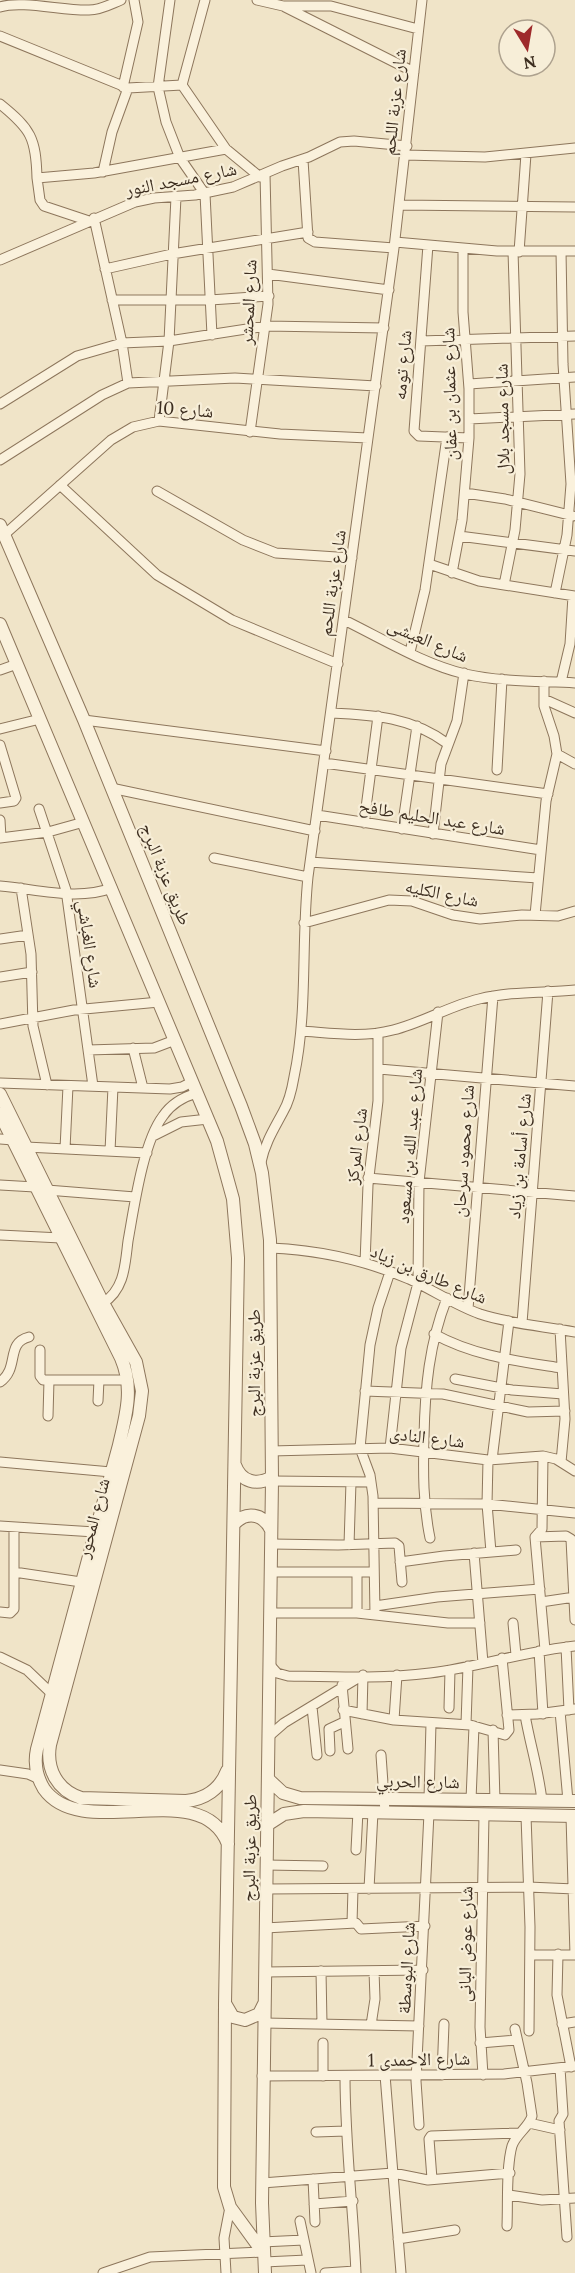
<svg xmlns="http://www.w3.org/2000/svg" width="575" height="2273" font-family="Lora,'Noto Naskh Arabic',serif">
<rect width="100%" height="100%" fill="#f0e4c8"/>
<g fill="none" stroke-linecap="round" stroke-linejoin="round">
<g stroke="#8d765c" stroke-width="11">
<path id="minor" d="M170 0 158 87 166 122 180 158 205 194 212 335
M205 0 182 85 226 149 260 177
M257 0 283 6H331L418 29
M0 7C21 0 64 11 89 10 101 10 111 4 121 0
M285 7 414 72
M0 36 128 88
M123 87 138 22 134 0
M0 104C31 129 36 138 37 178
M405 155 485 157 575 148
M303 160 308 238 315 242 394 248
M103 172 112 132 128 88 182 85
M400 205 575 207
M94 218 122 343 128 383
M89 221 44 206 40 200 37 178 94 173 226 149
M395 242 497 251H575
M428 245 414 431 419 436 469 438
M519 252 526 154
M0 260 135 202 154 198 195 195 233 187 282 166 309 157 340 142 354 141 407 146
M105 269 172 254 308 232
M268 274 389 290
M112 300H210L269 296
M421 341 575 336
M469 384 575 377
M0 404 77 356 122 343 169 341 266 326 384 328
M469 419 575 414
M159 421 169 341 176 197
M250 432 268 304 265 174
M0 460 102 395 128 383 235 378 376 386
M60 485 157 575 232 620 338 664
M157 491 243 540 276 553 352 558
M465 493 505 499 573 516
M4 535 111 440 133 427 159 421 280 434 368 438
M459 536 575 551
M429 564 479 581 575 596
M452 573 462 520 469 438V389L463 312V249
M504 585 515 530 520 474 513 251
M555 593 567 535 571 484 563 364 561 251
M344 620C383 639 423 664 465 674 501 682 539 681 575 683
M410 652 425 590 447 437
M0 670 17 664
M561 682 570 644 573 596
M544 699 575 713
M331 713C374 715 412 717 448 744
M84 720 326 751
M0 729 40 719
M0 745 16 798 14 801 0 803
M557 754 575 764
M324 763 548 794
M497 770 502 679
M111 788 315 831
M39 809 66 890 93 1086
M317 815 541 850
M0 820 1 838
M364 823 378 716
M402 829 417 726
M433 834 441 764 457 721 464 673
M0 838 48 832 84 822
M214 858 308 877
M310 862 538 878
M0 886C37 889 76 901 112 888
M21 888 31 954 33 1026 47 1085
M535 915 546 801 557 754 554 736 544 706V681
M304 923 389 900 412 901 453 915 480 919 522 915 558 916 575 911
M0 939 28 935
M0 977 32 972
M0 1024 74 1010 159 1002
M301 1031C331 1033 363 1038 393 1030 422 1023 449 1006 479 999 511 991 543 993 575 990
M133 1048 143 1088
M88 1050 154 1048 175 1040
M379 1069 575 1086
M0 1083 170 1089 182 1087 192 1082
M153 1136 181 1122 208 1119
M0 1139 13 1140
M26 1147 147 1153
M65 1149 68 1086
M110 1151 113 1087
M261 1162C265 1143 274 1129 283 1112 289 1102 292 1089 294 1077 308 1011 301 944 308 877L394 248 422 0
M368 1178 575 1196
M0 1185 35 1187
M47 1190 135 1197
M0 1235 61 1238
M270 1248C318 1250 365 1260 409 1279 433 1290 455 1305 480 1314 510 1324 543 1326 575 1332
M365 1263 368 1185 378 1101V1033
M103 1303C125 1289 125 1264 128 1241 134 1208 143 1142 163 1116 171 1104 183 1097 197 1093
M468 1309 493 996
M522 1323 548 991
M560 1329 565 1419 561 1462
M434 1334C474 1356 517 1361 561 1368
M40 1350V1376L43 1380H128
M455 1379 512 1390 563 1394
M0 1382C20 1368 5 1343 29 1337
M365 1391 443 1394 528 1412 565 1411
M98 1401 99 1380
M48 1416 49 1380
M390 1448 401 1348 418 1283 419 1182 438 1012
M271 1451 390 1448 488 1460 543 1456 556 1459 575 1471
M543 1456 542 1529 535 1537 545 1650
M488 1460 487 1504 491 1552
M492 1460 509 1321
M0 1462 111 1472
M272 1481 371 1482
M373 1503 487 1504 575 1513
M0 1526 95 1532
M535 1537 566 1536 571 1539 575 1620
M430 1538C423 1504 423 1472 424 1437 425 1388 429 1344 447 1298
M271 1544 338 1545 395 1543 399 1546 402 1582
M349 1545 351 1482
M474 1553 483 1663
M400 1562 444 1556 516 1550
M14 1572 81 1582
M270 1572H374
M541 1602 575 1597
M375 1606 437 1597 540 1589
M0 1612 10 1613 14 1609V1527
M270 1613H357L448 1623H480
M357 1613V1572
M375 1614 373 1496 370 1475 360 1448 370 1345 378 1308 390 1272
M513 1623 516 1655
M566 1647 569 1710
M539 1651 543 1714
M0 1657 27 1670 51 1693
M269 1664 277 1673 288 1676C335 1677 384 1679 430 1673 479 1667 526 1651 575 1646
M342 1685 348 1749
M312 1707 317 1755
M449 1708 450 1670
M343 1710 394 1720 470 1725 505 1735 509 1730 502 1658
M560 1711 568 1801
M362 1714 363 1675
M507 1715 537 1714 575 1709
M525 1715C530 1744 539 1772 542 1801
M394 1720 397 1675
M466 1724 468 1666
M493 1730 495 1801
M268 1737 284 1723 358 1678
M330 1751 329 1729 344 1722
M381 1755 385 1812
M0 1770 28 1774 39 1779
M429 1799 431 1723
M471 1800 474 1726
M526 1816 530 1927 529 2031
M356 1850 358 1811
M266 1865 323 1866
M266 1889 528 1887 575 1889
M369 1889 373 1812
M352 1923 353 1889
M265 1928 356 1923 361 1929 425 1926
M558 1954 557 1995 571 2067
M530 1955H575L571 1816
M321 1971 322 2024
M265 1972 423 1970
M264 2023 419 2026
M562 2024 575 2022
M371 2025 375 1999 374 1971
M480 2043 517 2040
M560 2068 563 2114 559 2121 567 2237
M385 2075 401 2273
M442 2075 444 2024
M483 2075 480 2027 484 1815
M262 2076 504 2074 575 2066
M323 2076V2043
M345 2076C345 2142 353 2207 356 2273
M529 2123 560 2130
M419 2125 416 2081 429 1813
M316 2132 346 2131
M313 2179 315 2222
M432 2179 429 2139 431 2136 519 2133
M262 2183 393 2173 428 2180 510 2173
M509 2195 542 2200 575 2198
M314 2204 353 2201
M300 2221 311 2273
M507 2226C508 2203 506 2167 512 2146 516 2134 529 2127 532 2116L527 2083 515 2029
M398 2239 455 2230
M262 2242 304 2240
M264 2262 307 2260
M103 2273 150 2257 263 2252
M226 2273 224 2238 230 2207
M325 2273 355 2271"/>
</g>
<g stroke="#8d765c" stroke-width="14">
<path id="tertiary" d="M0 525 84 720 241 1106 255 1144 262 1173 270 1240 272 1481 262 2203 265 2273
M0 624 217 1141 233 1199 238 1258 225 2004 224 2187 230 2207 262 2251
M0 1094 103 1303 136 1362 142 1391 139 1416 50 1745C46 1769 57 1790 81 1798L186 1801C205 1799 220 1789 227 1771
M0 1114 121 1358C134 1388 126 1415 119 1445L37 1749C34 1763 36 1776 44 1789 83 1844 201 1774 228 1844
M235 1465C241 1482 257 1486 272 1477
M234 1524C246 1511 263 1513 271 1530
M268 1779 283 1793 300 1798 575 1801
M267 1825 284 1814 304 1811 575 1816
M226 2005 233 2017 245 2020 259 2014 264 2004"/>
</g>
<use href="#minor" stroke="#faf1dc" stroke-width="9"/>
<use href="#tertiary" stroke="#faf1dc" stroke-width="12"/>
</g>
<g text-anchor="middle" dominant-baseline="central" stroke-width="4.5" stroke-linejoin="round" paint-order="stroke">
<g font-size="18" fill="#3d2e20" stroke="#f7eed8">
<text transform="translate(394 102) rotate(-84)">شارع عزبة اللحم</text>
<text transform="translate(181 179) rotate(-11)">شارع مسجد النور</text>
<text transform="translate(248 302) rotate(-87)">شارع المحشر</text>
<text transform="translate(402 365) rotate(-85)">شارع تومه</text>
<text transform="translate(449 394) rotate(-91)">شارع عثمان بن عفان</text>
<text transform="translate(185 409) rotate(4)">شارع 10</text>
<text transform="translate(502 419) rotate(-91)">شارع مسجد بلال</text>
<text transform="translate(332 583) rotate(-82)">شارع عزبة اللحم</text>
<text transform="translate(428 640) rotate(23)">شارع العيشى</text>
<text transform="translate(432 817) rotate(9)">شارع عبد الحليم طافح</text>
<text transform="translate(166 874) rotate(68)">طريق عزبة البرج</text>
<text transform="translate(442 893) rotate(12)">شارع الكليه</text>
<text transform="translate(90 944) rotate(82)">شارع الغباشي</text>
<text transform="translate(356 1146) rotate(-83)">شارع المركز</text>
<text transform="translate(409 1146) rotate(-85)">شارع عبد الله بن مسعود</text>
<text transform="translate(463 1151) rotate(-86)">شارع محمود سرحان</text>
<text transform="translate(519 1156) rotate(-85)">شارع أسامة بن زياد</text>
<text transform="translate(429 1274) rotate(23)">شارع طارق بن زياد</text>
<text transform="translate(253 1363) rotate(-90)">طريق عزبة البرج</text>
<text transform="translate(427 1437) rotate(7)">شارع النادى</text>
<text transform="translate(93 1518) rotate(-75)">شارع المحور</text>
<text transform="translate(418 1781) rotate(1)">شارع الحربي</text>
<text transform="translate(249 1848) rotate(-89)">طريق عزبة البرج</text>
<text transform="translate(465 1944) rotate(-89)">شارع عوض البانى</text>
<text transform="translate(406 1968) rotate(-87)">شارع البوسطة</text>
<text transform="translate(419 2059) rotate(-1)">شارع الاحمدى 1</text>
</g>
</g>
<g transform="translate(527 48) rotate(169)"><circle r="28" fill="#f7eed8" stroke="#ada18e" stroke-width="1.5"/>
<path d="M0-4.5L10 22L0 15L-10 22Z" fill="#9e2a2b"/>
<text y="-9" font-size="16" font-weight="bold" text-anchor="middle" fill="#3d2e20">N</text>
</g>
</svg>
